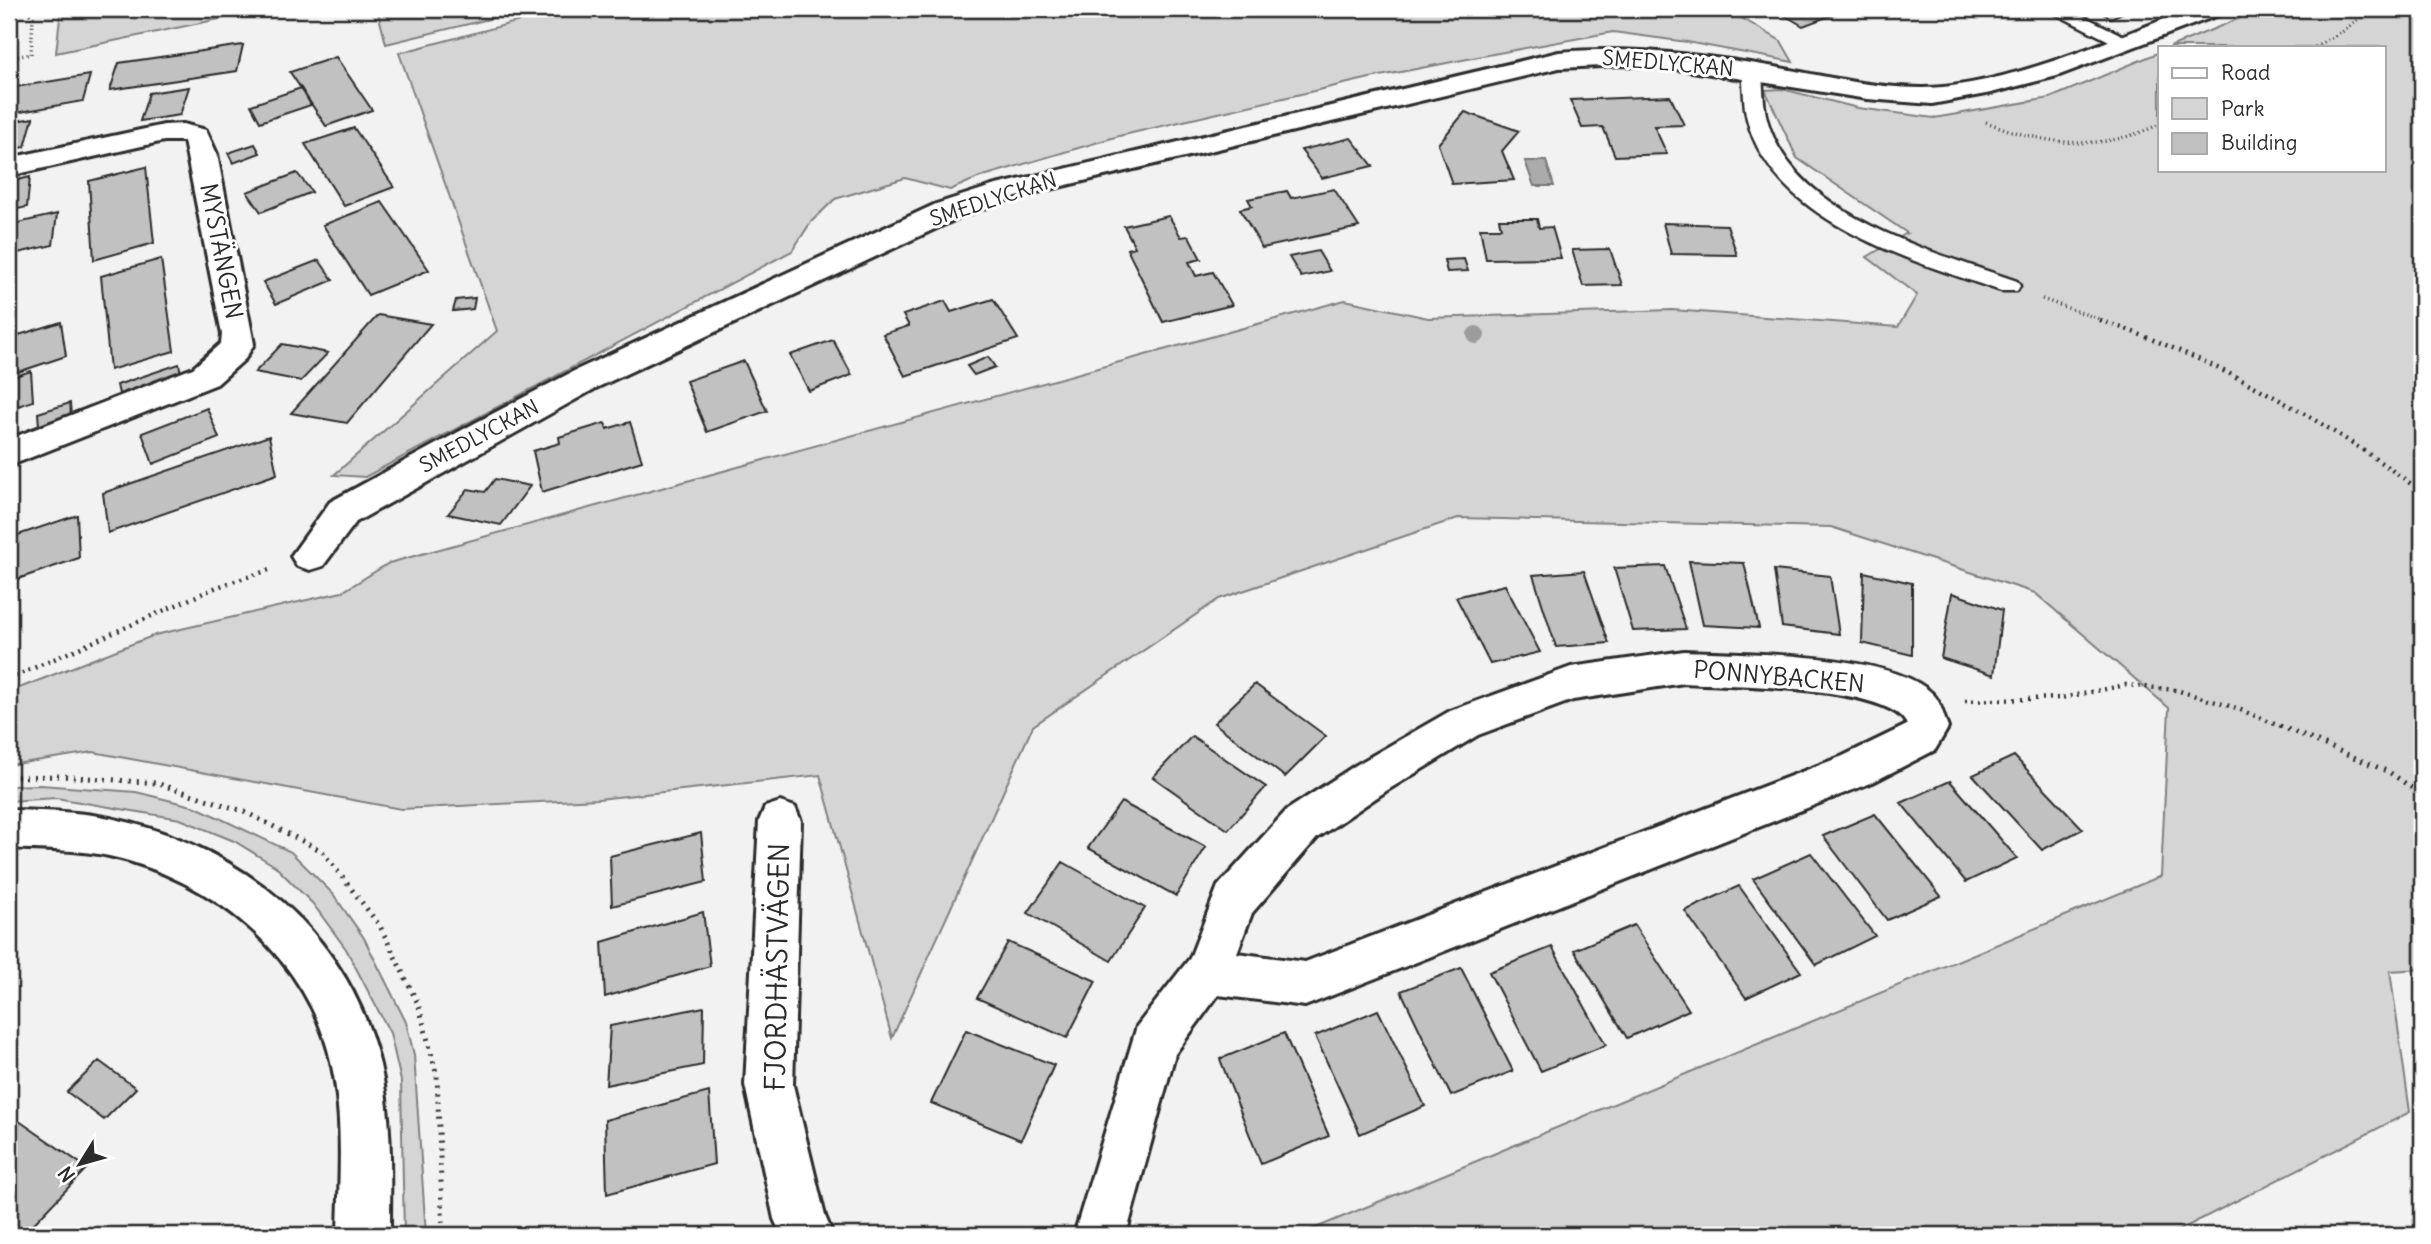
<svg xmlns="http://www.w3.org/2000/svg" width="2431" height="1244" font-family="Delius,sans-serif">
<rect width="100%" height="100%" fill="#f2f2f2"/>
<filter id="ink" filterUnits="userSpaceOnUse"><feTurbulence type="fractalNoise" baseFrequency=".0143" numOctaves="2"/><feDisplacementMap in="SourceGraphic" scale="14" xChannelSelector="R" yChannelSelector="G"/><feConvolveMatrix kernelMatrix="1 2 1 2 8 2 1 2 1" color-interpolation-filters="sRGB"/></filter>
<g filter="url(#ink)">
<path fill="#d5d5d5" stroke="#808080" stroke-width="2" d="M61 9H268L56 53Z
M377 9H530L386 44Z
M565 9H1726L1781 41 1793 62 1687 42 1613 32 1493 54 1370 78 1119 136 980 177 950 190 905 178 835 199 811 222 792 251 365 477 334 475 497 331 399 53Z
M2262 9H2422V969L2390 971 2410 1112 2170 1235H1299L2161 876 2169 708 2035 593 1831 527 1458 518 1219 599 1033 726 892 1038 820 775 598 799 401 809 93 752 9 765V692L155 635 342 592 389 563 1345 300 1428 318 1672 310 1898 327 1917 295 1867 257 1907 233 1797 158 1765 90 1782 89 1858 108 1934 118 2050 98 2160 52V170H2384V47H2170Z
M40 785 136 792 196 807 291 852 333 894 364 938 406 1022 414 1055 426 1235H404L401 1081 390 1033 346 949 313 904 275 866 234 841 180 819 56 798 9 801V786Z"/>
<path fill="#ababab" stroke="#787878" stroke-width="2" d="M1525 161H1546L1554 186H1534Z"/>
<path fill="#c1c1c1" stroke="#2b2b2b" stroke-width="2" d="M1774 9H1848L1803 26Z
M2093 9H2132L2111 18Z
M243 45 237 71 110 90 119 63Z
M336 57 372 110 326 126 290 72Z
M90 75 83 101 9 114V88Z
M189 87 180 115 140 121 149 93Z
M301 88 311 105 260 122 251 105Z
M1670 96 1684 125 1654 126 1667 154 1615 156 1603 127 1582 128 1570 100Z
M1465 112 1519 131 1502 151 1514 180 1452 184 1438 144Z
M33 118 25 147 9 150V122Z
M354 128 394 187 344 206 305 144Z
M1351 138 1373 166 1322 178 1301 150Z
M255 144 260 153 233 163 228 153Z
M146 167 154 243 94 260 89 181Z
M297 173 312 192 261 212 247 192Z
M30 177 27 207 9 211V182Z
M1334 189 1359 227 1262 248 1240 209 1252 206 1248 199 1287 191 1291 198Z
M382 202 429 270 368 295 323 225Z
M57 214 53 245 9 255V225Z
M1169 216 1181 237 1189 236 1201 259 1189 262 1196 276 1213 272 1232 305 1163 322 1127 249 1135 247 1124 226Z
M1499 219H1537L1539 228 1552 227 1561 258 1486 259 1480 228H1501Z
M1663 223 1727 225 1737 255 1671 254Z
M1610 249 1622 285 1583 286 1572 250Z
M1318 251 1330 271 1301 277 1289 257Z
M161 259 174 351 110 370 101 276Z
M1464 259 1468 271 1447 272 1444 260Z
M319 260 333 280 276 304 263 282Z
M475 298 473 309 453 311 456 300Z
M993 299 1018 339 905 376 883 334 909 326 903 315 945 301 951 312Z
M378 315 431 324 347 423 291 413Z
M61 322 66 356 9 375V338Z
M833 340 852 375 809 391 790 355Z
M282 344 328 353 301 381 255 372Z
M988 357 995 367 974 375 967 366Z
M744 361 767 411 707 432 686 381Z
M179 364 181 373 119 394 117 385Z
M31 371 33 401 9 409V378Z
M70 403 71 415 39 426 38 413Z
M207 408 219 438 153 464 142 433Z
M630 422 642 461 542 492 533 451 560 443 559 437 605 423 607 429Z
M269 436 277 474 108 533 103 493Z
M495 479 530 486 501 525 448 514 468 489 485 492Z
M77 515 79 558 9 582V538Z
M1689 561 1744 563 1759 628 1703 625Z
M1665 566 1686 629 1633 631 1614 568Z
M1774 570 1830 576 1839 634 1782 627Z
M1584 571 1609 643 1556 647 1533 575Z
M1864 572 1912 583V655L1862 643Z
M1505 585 1540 652 1490 664 1456 597Z
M1952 593 2002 610 1994 675 1941 658Z
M1255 684 1326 736 1285 777 1214 723Z
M1192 736 1266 787 1228 830 1153 777Z
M2014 756 2083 829 2042 850 1973 775Z
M1950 781 2017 858 1966 882 1901 803Z
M1121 802 1206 847 1176 896 1088 848Z
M1875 814 1941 896 1887 920 1823 836Z
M701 833 706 882 612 906 610 856Z
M1811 853 1875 936 1816 965 1753 879Z
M1063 862 1145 908 1111 961 1028 913Z
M1739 886 1801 972 1746 998 1685 911Z
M703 912 710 966 605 997 602 942Z
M1634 925 1689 1010 1627 1038 1574 950Z
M1008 942 1096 981 1067 1038 977 998Z
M1552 947 1606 1045 1541 1071 1489 972Z
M1461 968 1513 1071 1451 1096 1401 991Z
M704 1007 703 1065 606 1085 610 1026Z
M1378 1010 1425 1106 1360 1134 1315 1036Z
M966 1030 1054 1065 1021 1140 931 1103Z
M1284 1033 1329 1136 1261 1164 1220 1059Z
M99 1061 136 1088 104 1120 67 1092Z
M709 1092 714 1164 607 1194 605 1120Z
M9 1114 87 1168 23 1235H9Z"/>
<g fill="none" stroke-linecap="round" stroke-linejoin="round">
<g stroke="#2b2b2b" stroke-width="5">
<path id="service" d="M2046 9H2069L2138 43 2128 49 2121 47Z
M1752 65 1762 71C1763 86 1763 104 1767 119 1793 216 1934 252 2017 281L2020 286 2017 291H2001C1912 260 1773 223 1747 119 1743 104 1744 86 1742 71Z"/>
</g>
<g stroke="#2b2b2b" stroke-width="6">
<path id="minor" d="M2190 9H2225L2221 14 2057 76 1991 93 1932 104 1867 99 1686 70 1623 65 1559 68 1012 198 958 218 598 387 356 522 323 566 310 570 297 566 291 556 330 502 475 423 574 371 936 204 992 186 1559 52C1632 46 1703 55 1775 67 1823 76 1872 88 1922 88 2002 88 2115 38 2190 9Z
M183 124 206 130 217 154 254 344 245 359 217 384 9 466V439L193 368 221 343 222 334 184 141H164L9 176V158L164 125Z
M1684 651C1744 654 1891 652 1933 694 1941 702 1944 718 1948 728L1935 750 1873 782 1305 1006 1218 995 1175 1054 1126 1235H1074L1137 1026 1190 958 1218 886 1287 810 1356 765 1450 711 1571 667ZM1684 683C1726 686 1892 685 1907 725L1843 756 1305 962 1237 953 1252 913 1317 838 1386 791 1478 735 1573 700Z
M780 802 795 807 801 821 793 1085 825 1216 833 1235H781L774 1219 745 1085 759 821 765 807Z"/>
</g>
<g stroke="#2b2b2b" stroke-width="6">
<path id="tertiary" d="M9 810C42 811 77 811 110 818 241 846 348 931 380 1065 393 1120 390 1180 390 1235H338C339 1179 344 1121 332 1066 310 958 213 879 109 856 76 849 42 850 9 848Z"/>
</g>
<path stroke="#2b2b2b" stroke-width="3.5" stroke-dasharray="1 3.5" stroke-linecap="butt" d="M2315 47 2342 32 2371 9
M9 58 31 54 33 17 24 9
M1986 122C2046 145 2101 153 2160 124
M2042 299 2105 321"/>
<path stroke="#2b2b2b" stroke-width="4.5" stroke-dasharray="2 5" stroke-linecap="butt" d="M2100 320C2216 360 2323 418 2422 492
M9 679 217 587 269 570
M1965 701 2061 698 2126 685 2176 690 2236 708 2284 728"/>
<path stroke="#2b2b2b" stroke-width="5" stroke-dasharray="2 6" stroke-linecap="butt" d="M2280 726 2389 772 2422 795
M9 777 61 776 156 783 243 811 322 851 380 926 419 1006 437 1076 443 1235"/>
<use href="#service" fill="#fff" fill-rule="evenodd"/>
<use href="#minor" fill="#fff" fill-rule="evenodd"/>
<use href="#tertiary" fill="#fff" fill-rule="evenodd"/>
</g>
<circle fill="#9c9c9c" cx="1476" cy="335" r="9"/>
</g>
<g text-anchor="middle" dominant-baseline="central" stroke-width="6" stroke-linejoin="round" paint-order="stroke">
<g font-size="21" fill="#2b2b2b" stroke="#fff">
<text transform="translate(1668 63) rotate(5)">SMEDLYCKAN</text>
<text transform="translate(993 199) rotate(-18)">SMEDLYCKAN</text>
<text transform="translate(479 436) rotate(-28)">SMEDLYCKAN</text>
</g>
<g font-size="24" fill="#2b2b2b" stroke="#fff">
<text transform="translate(222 251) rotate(79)">MYSTÄNGEN</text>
<text transform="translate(1779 676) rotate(5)">PONNYBACKEN</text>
</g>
<g font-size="28" fill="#2b2b2b" stroke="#fff">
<text transform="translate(777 967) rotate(-89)">FJORDHÄSTVÄGEN</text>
</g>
</g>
<rect width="2431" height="1244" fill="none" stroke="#fff" stroke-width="35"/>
<rect x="18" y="18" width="2396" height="1209" fill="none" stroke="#2b2b2b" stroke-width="2.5" filter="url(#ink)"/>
<rect x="2158" y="46" width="228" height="126" fill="#ffffff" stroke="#aaaaaa" stroke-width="2"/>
<rect x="2172" y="68" width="35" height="10" fill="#ffffff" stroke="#aaaaaa" stroke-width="2"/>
<text x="2221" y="80" font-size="21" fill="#2b2b2b">Road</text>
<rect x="2172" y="98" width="35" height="21" fill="#d5d5d5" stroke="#aaaaaa" stroke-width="2"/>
<text x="2221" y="116" font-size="21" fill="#2b2b2b">Park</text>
<rect x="2172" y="133" width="35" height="21" fill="#c1c1c1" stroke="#aaaaaa" stroke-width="2"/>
<text x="2221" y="150" font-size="21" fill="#2b2b2b">Building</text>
<g transform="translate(80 1164) rotate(233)" stroke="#ffffff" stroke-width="5" paint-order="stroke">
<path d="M0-5L12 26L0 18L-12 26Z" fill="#2b2b2b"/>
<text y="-10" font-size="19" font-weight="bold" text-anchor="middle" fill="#2b2b2b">N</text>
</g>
</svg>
